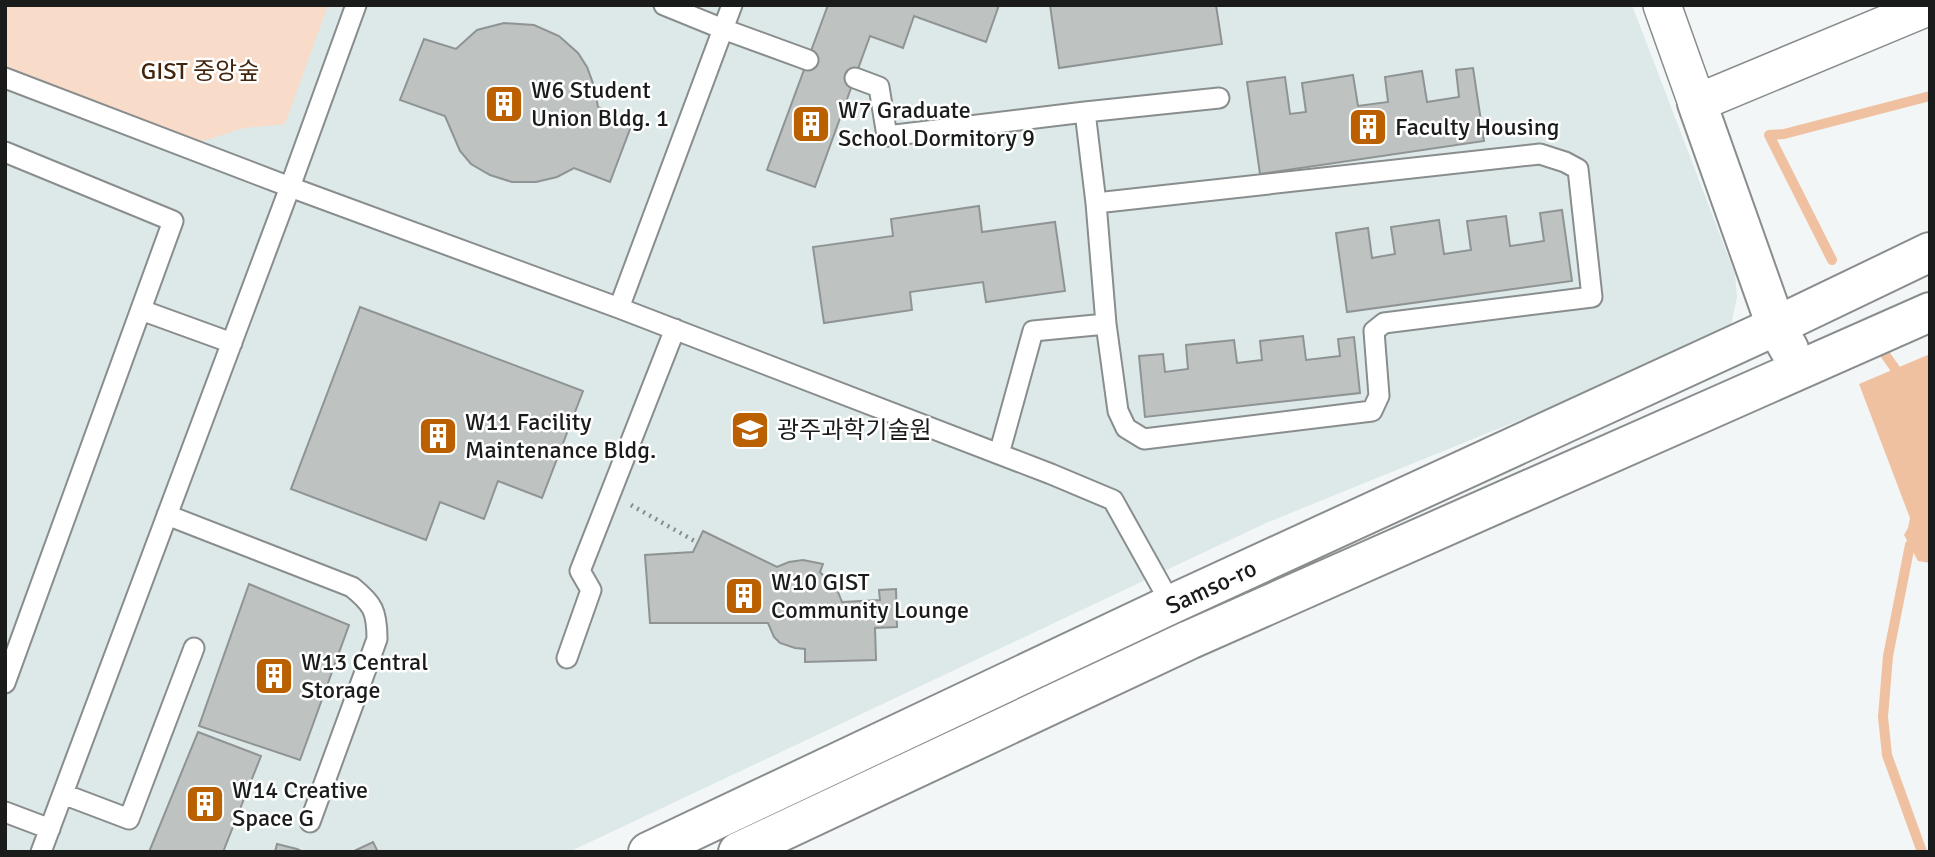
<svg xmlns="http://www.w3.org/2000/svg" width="1935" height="857" font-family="Signika,'Noto Sans KR',sans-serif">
<rect width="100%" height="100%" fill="#f2f6f6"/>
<path fill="#dce9e8" d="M5 5H1632L1735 274 1737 297 1732 321 1722 338 1266 523 569 852H5Z"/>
<path fill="#f8dbc8" d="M5 5H328L285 124 244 128 200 142 5 67Z"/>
<path fill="#f0c1a1" d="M1930 354V563L1918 561 1904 535 1908 528 1910 518 1859 384Z"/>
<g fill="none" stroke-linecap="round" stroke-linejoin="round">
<path stroke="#f0c1a1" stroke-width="10" d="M1832 260 1769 135 1784 134 1930 96
M1882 350 1896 370
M1910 545 1888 656 1883 717 1887 755 1922 852"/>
</g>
<path fill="#bec3c2" stroke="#8f9393" stroke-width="2" d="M828 5H999L986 42 914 16 903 48 870 36 815 187 767 170Z
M1050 5H1216L1222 44 1059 68Z
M504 23 534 25 559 36 578 53 587 67 594 86 598 107 633 121 610 182 574 168 557 177 536 182H512L490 175 471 164 460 151 445 116 400 100 424 39 456 49 477 30Z
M1473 68 1484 141 1260 174 1247 82 1285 77 1290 114 1306 112 1302 83 1353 75 1358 106 1388 102 1385 77 1422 71 1427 102 1459 97 1456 70Z
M979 206 982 232 1055 222 1065 291 986 302 983 282 910 292 912 310 824 323 813 247 893 236 891 219Z
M1562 210 1572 281 1347 312 1336 233 1368 228 1372 258 1395 254 1391 227 1439 220 1444 254 1471 250 1467 221 1506 216 1510 246 1544 241 1540 213Z
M360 307 583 391 542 498 498 481 484 519 440 502 426 540 291 489Z
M1303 336 1306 360 1340 356 1338 339 1354 337 1360 393 1145 417 1139 356 1163 354 1165 372 1188 369 1186 345 1234 340 1237 363 1262 360 1260 341Z
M703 531 777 567 789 562 803 560 823 564 820 572 838 592 842 602 880 600 879 590 896 589 897 627 875 628 876 660 805 662V649L795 648 780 643 774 637 768 623H650L645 555 693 552Z
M249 584 349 625 300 760 199 726Z
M198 732 261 756 223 852H149Z
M373 842 378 852H352Z
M277 844 297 849 303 852H275Z"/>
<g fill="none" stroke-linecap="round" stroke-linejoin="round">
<g stroke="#898d8d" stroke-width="23">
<path id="service" d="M664 5 723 29 808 60
M5 78 290 187 619 308 1051 474 1113 500 1175 611
M855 78 879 87 887 136 1085 112
M5 152 173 221 5 683
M1096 203 1085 112 1219 98
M619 308 732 5
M141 310 232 343
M999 454 1033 331 1106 324 1118 411 1126 428 1144 439 1372 411 1379 396 1374 331 1384 323 1592 297 1578 169 1565 162 1540 154 1096 203 1106 324
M167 515 352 587C373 604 377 611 377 639L310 822
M567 658 591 590 580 571 675 329
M63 794 129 819 194 648
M5 812 50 829
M41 852 290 187 356 5"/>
</g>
<g stroke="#898d8d" stroke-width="40">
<path id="minor" d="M1662 5 1697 103 1930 6"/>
</g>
<g stroke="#898d8d" stroke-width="42">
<path id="tertiary" d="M1697 103 1776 326 1789 349
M648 852 1172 604 1776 326 1930 252
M738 852 1189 640 1930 312"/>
</g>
<path stroke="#8a8c8c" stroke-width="4.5" stroke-dasharray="2 5" stroke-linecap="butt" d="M631 505 698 543"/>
<use href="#service" stroke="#fff" stroke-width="19"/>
<use href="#minor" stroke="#fff" stroke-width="37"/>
<use href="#tertiary" stroke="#fff" stroke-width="38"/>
</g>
<defs>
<g id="building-square" transform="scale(2.0125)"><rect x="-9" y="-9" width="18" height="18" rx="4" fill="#ba6000" stroke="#fff"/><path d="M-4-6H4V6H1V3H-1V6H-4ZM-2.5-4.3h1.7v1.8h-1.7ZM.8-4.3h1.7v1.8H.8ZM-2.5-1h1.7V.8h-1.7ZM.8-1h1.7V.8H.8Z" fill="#fff"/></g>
<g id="university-square" transform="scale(2.0125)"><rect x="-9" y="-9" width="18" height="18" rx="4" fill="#ba6000" stroke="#fff"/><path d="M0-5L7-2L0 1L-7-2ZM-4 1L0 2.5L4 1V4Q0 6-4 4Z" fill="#fff"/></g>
</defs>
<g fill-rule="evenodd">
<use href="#building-square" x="504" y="104"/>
<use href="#building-square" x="811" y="124"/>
<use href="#building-square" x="1368" y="127"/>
<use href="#university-square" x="750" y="430"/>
<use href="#building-square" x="438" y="436"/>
<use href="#building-square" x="744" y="596"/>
<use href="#building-square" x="274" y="676"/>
<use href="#building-square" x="205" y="804"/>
</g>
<g text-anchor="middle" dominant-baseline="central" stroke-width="5" stroke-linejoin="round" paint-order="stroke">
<g font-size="24" fill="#43240c" stroke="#fff">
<text x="200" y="71">GIST 중앙숲</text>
</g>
<g font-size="24" fill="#1a1b1b" stroke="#fff" text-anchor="start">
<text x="531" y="90">W6 Student<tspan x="531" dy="28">Union Bldg. 1</tspan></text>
<text x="838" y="110">W7 Graduate<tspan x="838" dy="28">School Dormitory 9</tspan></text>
<text x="1395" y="127">Faculty Housing</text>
<text x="465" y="422">W11 Facility<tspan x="465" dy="28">Maintenance Bldg.</tspan></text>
<text x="777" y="430">광주과학기술원</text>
<text x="771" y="582">W10 GIST<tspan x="771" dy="28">Community Lounge</tspan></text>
<text x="301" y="662">W13 Central<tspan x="301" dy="28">Storage</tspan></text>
<text x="232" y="790">W14 Creative<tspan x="232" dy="28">Space G</tspan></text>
</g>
<g font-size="24" fill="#1a1b1b" stroke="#fff">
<text transform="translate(1211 587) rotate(-25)">Samso-ro</text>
</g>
</g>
<rect width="1935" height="857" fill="none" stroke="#1a1b1b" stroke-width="14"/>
</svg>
